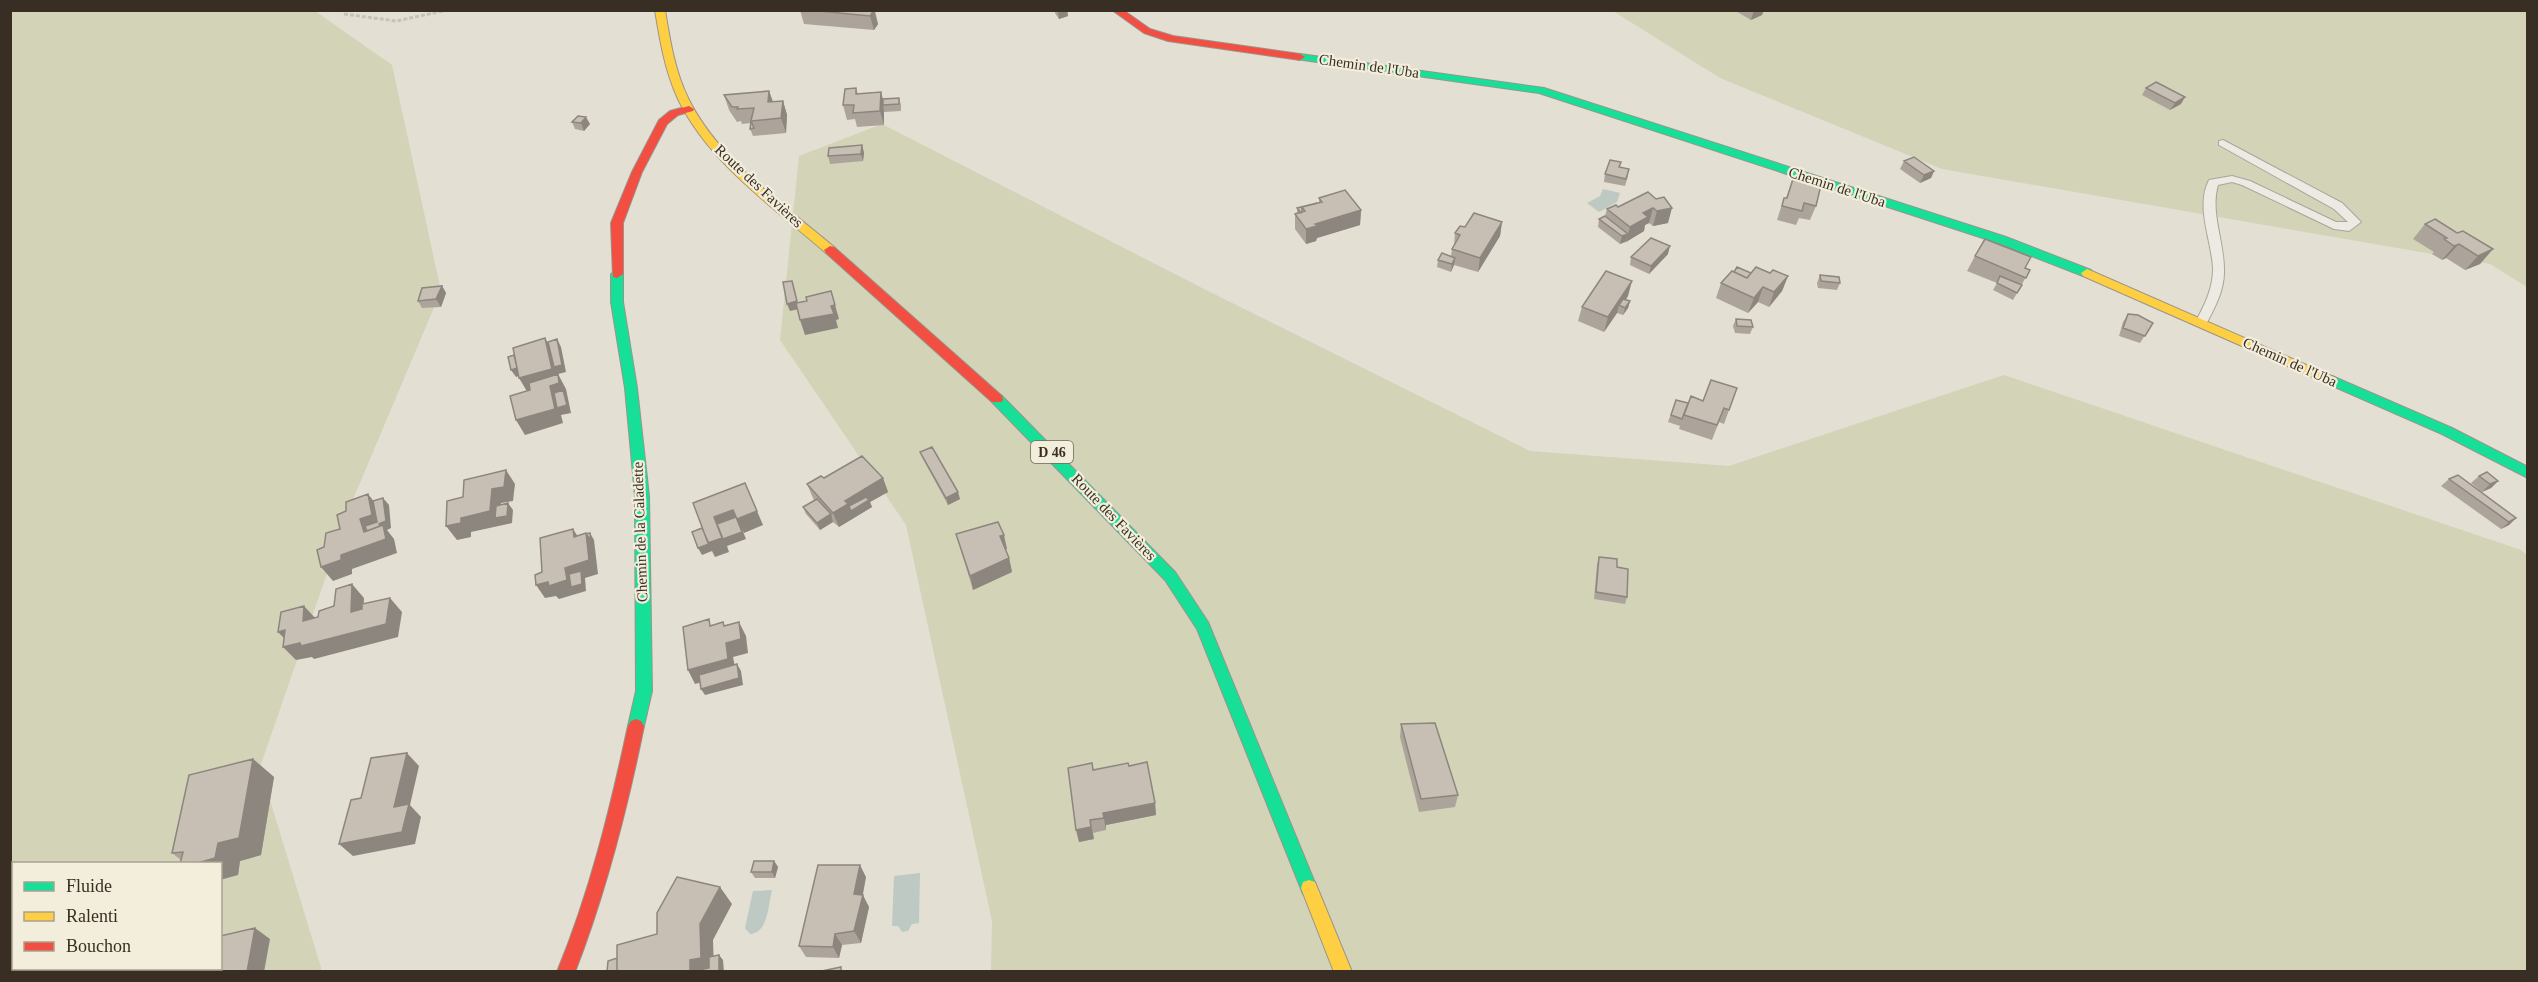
<svg xmlns="http://www.w3.org/2000/svg" width="2538" height="982" font-family="'Times New Roman',serif">
<rect width="100%" height="100%" fill="#e4dfd3"/>
<path fill="#d2d3b7" fill-rule="evenodd" d="M10 11H315L392 65 441 291 351 504 260 767 322 971H11ZM14 864H220V968H14Z
M1613 11H2527V287L2490 264 1942 169 1720 78Z
M882 124 1206 290 1530 451 1729 466 2004 375 2521 550 2528 556 2527 971H991L992 921 906 525 780 340 799 156Z"/>
<path fill="#bdc9c2" d="M1603 189 1620 193 1617 202 1599 212 1587 203 1600 196Z
M920 873 919 923 912 924 908 931 902 932 898 926H892L894 876Z
M772 890C768 906 768 933 750 934L745 928 753 891Z"/>
<g fill="none" stroke-linecap="round" stroke-linejoin="round">
<g stroke="#aaa59b" stroke-width="2">
<path id="lane" d="M2223 140 2342 203 2361 222 2349 231 2334 229 2242 185 2232 182 2218 185C2210 212 2224 241 2224 269 2225 289 2215 308 2205 326L2201 327 2195 323C2204 306 2213 289 2213 269 2212 241 2195 207 2209 180L2232 176 2250 181 2336 222H2348L2334 209 2219 145V141Z"/>
</g>
<g stroke="#9a948b" stroke-width="2">
<path id="fast" d="M1300 54 1544 88 2006 237 2091 270 2093 273 2091 276H2083L1998 243 1539 93 1296 59 1295 57Z
M617 270 623 274V302L637 388 649 496 652 691 644 726 641 731 636 733 631 731 628 726 636 691 635 496 625 388 611 302V274Z
M2332 376 2452 428 2528 467V478L2442 434 2328 384 2326 381Z
M997 394 1002 396 1175 572 1208 622 1317 888 1315 894 1309 896 1303 894 1197 629 1165 580 992 402 991 399Z"/>
</g>
<g stroke="#9a948b" stroke-width="2">
<path id="slow" d="M655 10H665C670 41 675 72 689 100 720 161 783 204 834 247L836 250 834 253H826C773 207 709 163 678 99 665 71 660 41 655 10Z
M2087 269 2336 378 2338 381 2336 384H2328L2083 276 2081 273Z
M1309 880 1315 882 1352 972H1334L1301 888 1303 882Z"/>
</g>
<g stroke="#9a948b" stroke-width="2">
<path id="jam" d="M1112 10H1123L1150 29 1173 36 1300 54 1305 57 1300 60 1168 41 1144 33Z
M689 106 694 109 693 111 678 115 667 124 642 172 623 223V274L617 278 613 277 611 223 632 172 659 120 670 111Z
M830 246 834 247 1002 396 1003 399 1002 402H992L826 253 824 250Z
M636 719 641 721 644 726C627 810 606 892 575 972H557C590 892 610 810 628 726L631 721Z"/>
</g>
<path stroke="#c6c2ba" stroke-width="3" stroke-dasharray="4 2" stroke-linecap="butt" d="M344 14 396 21 448 10"/>
<use href="#lane" fill="#edeae3" fill-rule="evenodd"/>
<use href="#fast" fill="#16e098" fill-rule="evenodd"/>
<use href="#slow" fill="#ffcf43" fill-rule="evenodd"/>
<use href="#jam" fill="#f24e42" fill-rule="evenodd"/>
</g>
<path fill="#aca49b" d="M800 10H875L878 24 874 30 804 24Z
M1055 10H1067L1068 16 1059 19 1055 13Z
M1734 10H1764L1762 15 1751 20Z
M856 88 858 94 881 92 883 99 899 98 901 105V111L884 112V125L857 127 855 119 847 120 843 105Z
M2146 88 2181 104 2170 110 2142 95Z
M769 91 773 102 783 101 787 115 786 133 753 136 750 129 751 123 742 124 741 121 737 122 729 110 724 95Z
M572 122 590 124 584 131 575 129Z
M862 145 864 153 863 161 830 164 828 156Z
M1904 161 1934 171 1931 178 1920 183 1900 169Z
M1620 167 1628 176 1625 186 1604 182 1605 174Z
M1793 179 1816 206 1810 220 1799 218 1796 225 1777 220 1784 198H1786Z
M1648 192 1668 223 1653 226 1649 223 1645 225 1644 231 1626 242 1620 244 1598 227 1599 219 1605 216 1607 209 1618 207Z
M1319 198 1361 210 1360 225 1317 238 1316 241 1306 244 1295 229V214L1297 213V208L1319 203Z
M1502 222 1500 236 1478 272 1454 265 1451 272 1437 267 1438 260 1451 256 1452 249 1454 245 1455 233 1465 227Z
M2425 224 2457 233 2493 249 2480 264 2465 270 2446 258 2442 260 2432 254 2434 252 2413 239Z
M1668 254 1649 274 1630 265 1631 257Z
M1975 256 2030 270 2013 300 1993 290 1997 283 1967 271Z
M1734 272 1770 273 1788 276 1782 291 1769 307 1758 302 1748 313 1716 298 1721 283Z
M1820 275 1840 283 1837 290 1818 288 1817 283Z
M442 286 446 293 441 307 422 308 418 301Z
M1628 296 1626 299 1630 301 1628 308 1623 315 1617 313 1604 332 1578 321 1582 307Z
M2128 314 2153 323 2140 343 2119 336 2123 322Z
M1736 319 1753 327 1750 334 1735 333 1733 326Z
M1737 388 1724 424 1719 422 1712 440 1679 429 1680 426 1668 422 1676 400 1688 403 1703 401Z
M920 452 960 499 948 505 923 459Z
M2479 476 2498 481 2491 488 2482 492 2471 483Z
M824 478H883L888 492 870 502 872 507 839 527 833 522 820 530 806 514 803 507 814 500 813 498 807 484Z
M2449 479 2516 518 2509 525 2501 529 2441 486Z
M956 534 1007 549 1005 550 1009 558 1012 572 973 590Z
M1599 557 1617 567 1627 597 1625 604 1594 599 1597 564Z
M1401 724 1458 795 1455 807 1419 812 1400 737Z
M253 759 274 777 261 855 240 861 238 875 181 860 172 853Z
M1129 766 1155 803 1156 815 1106 825V830L1093 833 1094 839 1079 842 1093 770Z
M774 861 778 867 775 878H755L751 872Z
M866 877 862 895 869 907 861 943 842 945 839 958 806 957 799 946Z"/>
<path fill="#8c867e" d="M874 10 878 24 874 30 870 16Z
M1061 10H1067L1068 16 1059 19 1058 11Z
M1754 10H1764L1762 15 1751 20Z
M769 91 774 105 768 102Z
M881 92 884 105H883L884 112V125L880 111Z
M2185 97 2181 104 2170 110 2175 103Z
M783 101 787 115 786 133 781 118Z
M586 117 590 124 584 131 581 123Z
M862 145 864 153 863 161 861 154Z
M1934 171 1931 178 1920 183 1924 175Z
M1653 208 1649 223 1645 225 1644 231 1626 242 1630 227 1643 213Z
M1672 208 1668 223 1653 226 1657 211Z
M1361 210 1360 225 1317 238 1316 241 1306 244V229L1315 224Z
M1502 222 1500 236 1478 272 1480 258Z
M1628 234 1626 241 1620 244 1622 236Z
M2459 244 2446 258 2442 260 2454 246Z
M1670 246 1668 254 1649 274 1651 266Z
M2493 249 2480 264 2465 270 2478 256Z
M1455 258 1454 265 1451 272 1452 264Z
M1788 276 1782 291 1769 307 1774 292Z
M792 281 799 309 790 311 787 304Z
M1632 281 1628 296 1621 306 1619 305 1617 313 1604 332 1608 317Z
M442 286 446 293 441 307 436 299Z
M1763 287 1758 302 1748 313 1754 298Z
M831 291 839 319 836 320 838 328 805 335 800 320 831 306Z
M1630 301 1628 308 1623 315 1625 308Z
M545 338 553 352 557 339 561 347 566 372 558 374 566 389 571 413 561 415 563 423 525 435 516 420 528 393 519 378Z
M519 367 524 374 516 377 511 370Z
M506 470 515 484 513 501 501 503V517L508 503 513 510 512 523 471 532V537L457 540 446 526 492 489Z
M883 478 888 492 870 502 872 507 839 527 833 513 845 501Z
M2498 481 2491 488 2482 492 2490 484Z
M745 483 763 525 744 533 742 529 746 539 727 546 729 552 715 557 712 551 702 555 698 548 708 543 714 517Z
M958 492 960 499 948 505 946 498Z
M368 494 379 508 383 498 389 505 391 528 387 530 394 539 397 553 352 569V574L333 581 321 567 341 555 360 519Z
M831 514 833 522 820 530 817 523Z
M2516 518 2509 525 2501 529 2509 522Z
M573 529 582 543 586 533H590L594 540 598 574 585 578 586 591 559 599 556 596 545 598 536 585 565 568 574 537Z
M1004 535 1007 549 1003 550 1000 536Z
M1009 558 1012 572 973 590 970 576Z
M352 584 364 598 363 626 351 612Z
M390 598 402 612 398 637 314 659 312 657 296 660 283 647Z
M304 606 317 620 303 621Z
M739 622 746 636 748 653 733 657 736 672 695 684 688 670 726 643Z
M285 630 291 645 278 632Z
M737 664 741 671 743 685 705 695 701 689Z
M407 753 419 766 410 805 421 817 415 844 353 856 339 844 394 807Z
M253 759 274 777 261 855 240 861 238 875 220 880V864H194L218 843Z
M1155 803 1156 815 1106 825V830L1103 813Z
M1090 820 1094 839 1079 842 1076 830Z
M774 861 778 867 775 878 772 872Z
M860 865 866 877 861 905 854 894Z
M720 887 732 904 713 940 714 972H690V960L700 924Z
M863 895 869 907 861 943 854 931Z
M255 928 270 939 264 972H247Z
M835 934 842 945 839 958 833 947Z
M719 955 723 960 724 972H719Z"/>
<path fill="#c8bfb4" stroke="#8c867e" stroke-width="1.5" d="M809 10H874L870 16Z
M2156 82 2185 97 2175 103 2146 88Z
M856 88V94L881 92 880 111 853 113 854 105H843L845 89Z
M769 91 768 102 783 101 781 118 751 121 754 108 737 109 738 107H732L724 95Z
M899 98V104L883 105V99Z
M752 115 751 121 754 128 750 129Z
M578 116 586 117 581 123 572 122Z
M862 145 861 154 828 156 829 148Z
M1914 157 1934 171 1924 175 1904 161Z
M1610 160 1621 162 1619 167 1629 169 1626 179 1605 174Z
M1793 179 1821 185 1816 206 1804 203 1802 211 1782 206 1784 198H1787Z
M1345 190 1361 210 1315 224 1317 226 1306 229 1295 214 1305 211 1302 207 1322 202 1319 198Z
M1648 192 1656 199 1664 197 1672 208 1657 211 1653 208 1643 213 1648 217 1630 227 1607 209 1616 205 1618 207Z
M1317 203 1302 207V212L1301 213 1297 208Z
M1474 213 1502 222 1480 258 1452 249 1460 235 1455 233 1460 226 1465 227Z
M1605 216 1628 234 1622 236 1599 219Z
M2435 219 2457 233 2463 231 2493 249 2478 256 2459 244 2454 246 2444 239 2447 238 2425 224Z
M1651 238 1670 246 1651 266 1631 257Z
M1985 239 2031 257 2025 268 2030 270 2026 278 1975 256Z
M1442 253 1455 258 1452 264 1438 260Z
M1737 267 1751 273 1747 278 1734 272Z
M1756 267 1770 273 1773 270 1788 276 1774 292 1763 287 1754 298 1721 283 1732 271 1747 278Z
M1606 271 1632 281 1608 317 1582 307Z
M1820 275 1839 277 1840 283 1821 281Z
M2000 276 2022 285 2017 293 1997 283Z
M792 281 797 301 787 304 783 282Z
M442 286 436 299 418 301 422 288Z
M831 291 835 305 831 306 834 314 800 320 796 303 807 301 806 297Z
M1623 299 1630 301 1625 308 1619 305Z
M2128 314 2138 315 2153 323 2145 336 2123 328Z
M1736 319 1751 320 1753 327 1737 326Z
M545 338 552 369 519 378 513 348Z
M557 339 562 365 554 367 548 342Z
M514 355 517 368 511 370 508 357Z
M558 374 559 383 550 386 555 409 516 420 510 396 530 390 529 383Z
M1711 380 1737 388 1729 410 1724 408 1717 425 1684 415 1691 396 1703 401Z
M563 390 567 405 557 408 554 393Z
M1676 400 1688 403 1682 419 1671 415Z
M932 447 958 492 946 498 920 452Z
M862 456 883 478 845 501 848 504 833 513 807 484 821 476 824 478Z
M506 470 504 487 492 489 490 511 461 518V523L446 526 447 501 463 497 464 480Z
M2487 472 2498 481 2490 484 2479 476Z
M2458 475 2516 518 2509 522 2449 479Z
M745 483 757 511 737 519 733 510 714 517 722 538 708 543 693 503Z
M368 494 372 515 360 519 364 532 383 525 386 539 341 555V560L321 567 317 550 324 547 326 533 340 529 337 515 346 511V502Z
M866 497 869 500 851 511 849 506Z
M383 498 386 521 379 524 380 526 367 531 365 526 377 522 373 501Z
M817 499 831 514 817 523 803 507Z
M508 503 507 516 495 518 496 506Z
M736 517 742 532 723 539 717 524Z
M998 522 1004 535 1000 536 1009 558 970 576 956 534Z
M702 528 709 544 698 548 692 532Z
M573 529 574 537 586 533 589 560 565 568 567 580 549 586 548 582 536 585 535 575 542 572 540 538Z
M590 533 591 540 586 534Z
M1599 557 1617 559V567L1628 569 1627 597 1596 592Z
M581 571 582 584 571 587 569 574Z
M352 584 351 612 362 609V604L390 598 386 624 301 646 300 643 283 647 285 630 278 632 281 612 304 606 303 621 318 617 319 611 334 606 336 589Z
M709 619 710 626 723 622 724 626 739 622 741 639 726 643 728 659 688 670 683 627Z
M737 664 739 678 701 689 699 675Z
M1435 723 1458 795 1421 799 1401 724Z
M407 753 394 807 409 804 402 832 339 844 351 800 361 798 371 758Z
M253 759 239 838 218 843 215 858 194 864H180L183 852 172 853 189 775Z
M1147 762 1155 803 1103 813 1104 818 1090 820 1091 827 1076 830 1068 768 1092 763 1093 770 1128 763 1129 766Z
M754 861H774L772 872H751Z
M818 865H860L854 894 863 895 854 931 835 934 833 947 799 946Z
M677 877 720 887 700 924 701 958 690 960V972H617V945L657 934V913Z
M255 928 247 972H198L199 969H220V936Z
M719 955V972H699V970L709 968V957Z
M617 958V972H607L608 961Z
M841 967V972H817Z"/>
<g text-anchor="middle" dominant-baseline="central" stroke-width="4.5" stroke-linejoin="round" paint-order="stroke">
<rect fill="#f3eddb" stroke="#71675a" stroke-width="1.5" x="1031" y="441" width="42" height="22" rx="4.5"/>
<g font-size="14" font-weight="bold" fill="#392e23">
<text x="1052" y="452">D 46</text>
</g>
<g font-size="15" fill="#392e23" stroke="#f3eddb">
<text transform="translate(1369 66) rotate(8)">Chemin de l'Uba</text>
<text transform="translate(759 186) rotate(43)">Route des Favières</text>
<text transform="translate(1837 187) rotate(18)">Chemin de l'Uba</text>
<text transform="translate(2290 362) rotate(24)">Chemin de l'Uba</text>
<text transform="translate(1114 517) rotate(46)">Route des Favières</text>
<text transform="translate(640 532) rotate(-92)">Chemin de la Caladette</text>
</g>
</g>
<rect width="2538" height="982" fill="none" stroke="#392e23" stroke-width="24"/>
<rect x="12" y="862" width="210" height="108" fill="#f3eddb" stroke="#a9a191" stroke-width="1.5"/>
<rect x="24" y="882" width="30" height="9" fill="#16e098" stroke="#a9a191" stroke-width="1.5"/>
<text x="66" y="892" font-size="18" fill="#392e23">Fluide</text>
<rect x="24" y="912" width="30" height="9" fill="#ffcf43" stroke="#a9a191" stroke-width="1.5"/>
<text x="66" y="922" font-size="18" fill="#392e23">Ralenti</text>
<rect x="24" y="942" width="30" height="9" fill="#f24e42" stroke="#a9a191" stroke-width="1.5"/>
<text x="66" y="952" font-size="18" fill="#392e23">Bouchon</text>
</svg>
